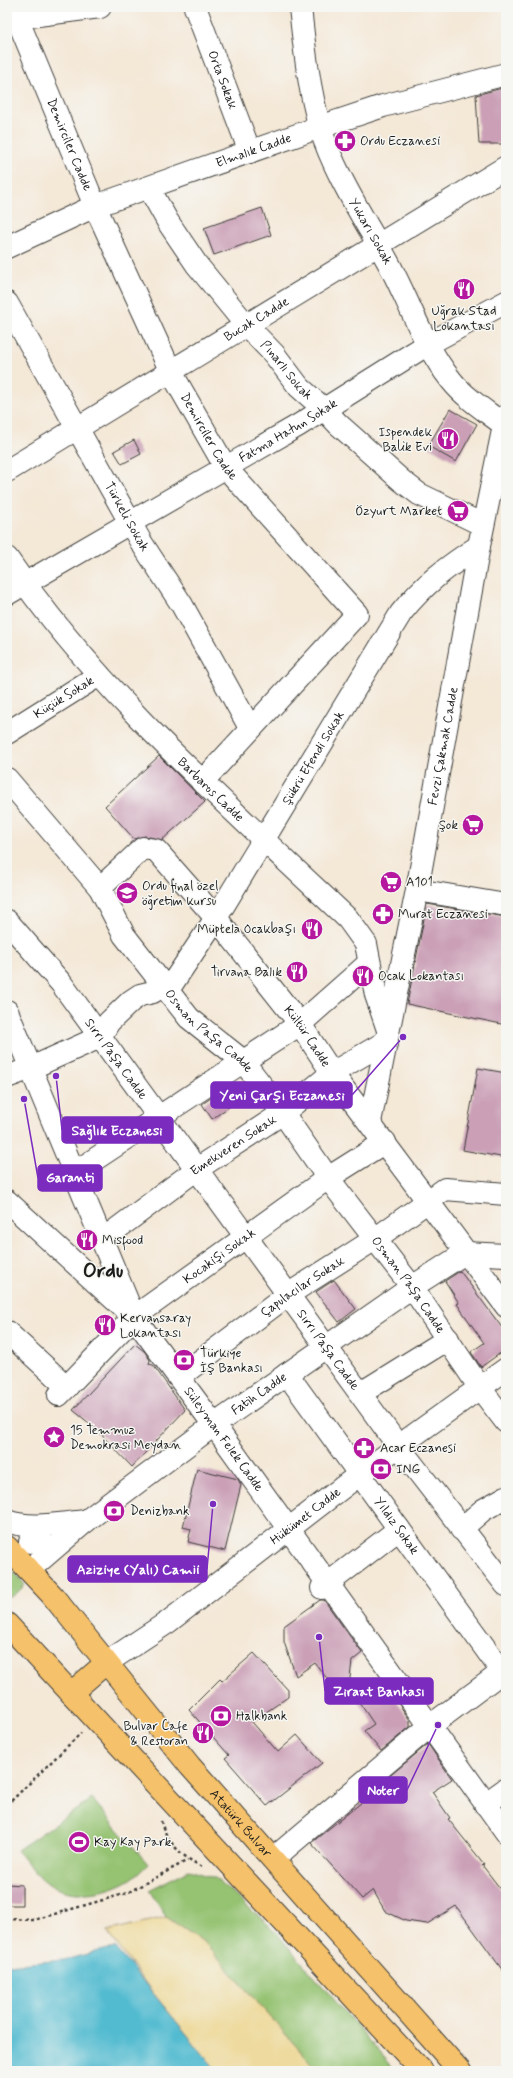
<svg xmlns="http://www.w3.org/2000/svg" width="513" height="2078" font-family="Mynerve,sans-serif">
<rect width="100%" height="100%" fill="#f6f6f2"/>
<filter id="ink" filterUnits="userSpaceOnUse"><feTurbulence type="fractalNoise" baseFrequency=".025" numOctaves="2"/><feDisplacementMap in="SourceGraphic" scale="8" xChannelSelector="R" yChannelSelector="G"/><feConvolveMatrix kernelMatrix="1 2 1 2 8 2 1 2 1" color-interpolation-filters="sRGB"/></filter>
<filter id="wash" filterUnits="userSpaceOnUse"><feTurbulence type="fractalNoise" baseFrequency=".012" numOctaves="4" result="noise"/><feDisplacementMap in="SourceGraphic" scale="16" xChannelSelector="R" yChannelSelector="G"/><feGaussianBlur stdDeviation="0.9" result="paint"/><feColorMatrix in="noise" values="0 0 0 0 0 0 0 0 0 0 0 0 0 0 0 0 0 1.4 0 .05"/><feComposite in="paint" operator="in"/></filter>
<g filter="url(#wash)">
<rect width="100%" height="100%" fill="#f4e8d7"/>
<path fill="#95c372" stroke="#587047" d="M14 1572 25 1585 16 1594 11 1597 7 1596V1580Z
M92 1799 148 1864C144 1868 139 1873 134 1877 113 1892 78 1899 54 1887 41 1881 26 1861 17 1850Z
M189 1870 215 1878 272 1928 396 2071H318L205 1943 166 1917 149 1890Z"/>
<path fill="#eeda9e" stroke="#857b5d" d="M166 1917 205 1943 318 2071H217L153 1993 107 1931Z"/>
<path fill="#53bbd0" stroke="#386c76" d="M115 1947 217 2071H7V1965L64 1960Z"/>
<g id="blocks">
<path fill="#cba0b7" d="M506 87V144H479L476 95Z
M262 208 271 235 214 255 204 228Z
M450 409 477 424 456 462 428 446Z
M134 440 141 454 122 464 114 451Z
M159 756 205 802 162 840 145 836 134 839 105 806Z
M427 904 506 917V1025L407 1004Z
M478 1068 506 1073V1158L463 1150Z
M223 1090 233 1104 212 1119 202 1104Z
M460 1271 506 1333V1349L481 1367 471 1352 484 1343 457 1304 459 1303 445 1281Z
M334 1280 356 1309 339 1322 316 1292Z
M135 1344 145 1352 150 1360 149 1364 153 1365 185 1410 132 1467 95 1428 73 1410Z
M197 1469 238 1479 241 1485 225 1551 188 1542 191 1529 183 1527Z
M320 1600H324L362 1653 352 1661 349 1686 332 1685 315 1663 296 1676 284 1642V1626Z
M254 1653 288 1690V1697L252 1722 278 1752 297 1735 322 1763 267 1806 225 1758 229 1755 189 1710 220 1679 222 1681Z
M381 1679 410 1720V1727L381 1751 364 1731 374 1724 357 1699Z
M428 1744 452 1779 432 1792 450 1818 448 1819 484 1864 482 1865 506 1896V1975L456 1906 427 1924 406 1921 385 1911 373 1890 362 1899 311 1843 382 1786 380 1784Z
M7 1884 22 1885V1905H7Z"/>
</g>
</g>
<g filter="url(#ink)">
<use href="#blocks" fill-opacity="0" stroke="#3c3b38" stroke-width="1"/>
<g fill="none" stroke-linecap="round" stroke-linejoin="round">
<g stroke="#3c3b38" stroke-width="24">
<g id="minor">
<path id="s1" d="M195 7 250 152"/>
<path id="s2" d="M300 7C304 45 309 91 320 127 334 173 365 220 388 262 409 301 423 345 451 380 465 398 486 411 504 425"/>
<path id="s3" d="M17 18 95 206 170 370 226 468 357 614 202 782"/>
<path d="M7 19 100 7"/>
<path id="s4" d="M149 188 168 222 197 265 246 325 274 354 299 387 324 409 338 424 402 481 419 494 483 525"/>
<path id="s5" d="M7 247 95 206 320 127 383 106 506 74"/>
<path id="s6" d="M7 303 141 542 182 605 250 728"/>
<path id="s7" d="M7 471 506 167"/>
<path id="s8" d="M7 558C101 696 228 805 348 919L366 944 376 995 388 1030"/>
<path id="s9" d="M7 594 299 425 428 344 506 302"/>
<path id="s10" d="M7 733 99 675"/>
<path id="s11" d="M7 779 100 888 124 935 189 1018 242 1060 283 1113 328 1178 412 1287 480 1388 506 1422"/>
<path id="s12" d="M100 888 143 848 156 850 216 918 300 1024 332 1073 506 1306"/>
<path d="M417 890 506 905"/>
<path id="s13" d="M7 921 61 983 399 1447 506 1585"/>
<path id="s14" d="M7 1011 134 1317 214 1425 506 1832"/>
<path id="s15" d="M7 1077 31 1068 100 1037 109 1022 131 1001 140 995 153 992 157 988 168 990 216 918 401 613C424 584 448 566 479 546"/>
<path id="s16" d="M370 1122 417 890 479 546 506 416"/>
<path d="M74 1173 300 1024 369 963"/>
<path d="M7 1201 128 1312"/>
<path id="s17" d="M102 1240 197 1169 283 1113 332 1073 387 1041"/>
<path d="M7 1332 67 1387"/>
<path id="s18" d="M287 1374 506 1677"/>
<path id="s19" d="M179 1377 289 1294 375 1239 445 1189 506 1194"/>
<path d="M361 1393 448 1339"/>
<path id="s20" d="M59 1395 134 1317 328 1178 385 1142"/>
<path d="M7 1521C31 1530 61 1523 86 1521"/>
<path d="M461 1529 483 1510 506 1497"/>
<path d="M30 1542 41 1539 35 1532"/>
<path id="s21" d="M29 1570 86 1521 214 1425 412 1287 465 1253 506 1255"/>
<path d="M322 1588 399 1529"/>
<path id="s22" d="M106 1663 168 1622 360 1474 506 1369"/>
<path d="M485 1804 506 1789"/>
<path d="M273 1859 430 1726 506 1669"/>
</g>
</g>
<g stroke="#3c3b38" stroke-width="24">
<g id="highway">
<path id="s23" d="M7 1547 52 1595 190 1766 460 2071"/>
<path d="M7 1624 422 2071"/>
<path d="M71 1693 106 1663"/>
</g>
</g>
<path stroke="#3c3b38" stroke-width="2.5" stroke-dasharray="3 3" stroke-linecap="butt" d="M7 1805 81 1733
M161 1821C166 1842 183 1858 203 1867
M7 1919 34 1920 127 1893 188 1860"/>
<use href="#minor" stroke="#fff" stroke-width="22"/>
<use href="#highway" stroke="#f5c16b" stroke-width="22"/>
</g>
</g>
<defs>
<g id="pharmacy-disc" transform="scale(1.15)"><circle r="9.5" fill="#b5179e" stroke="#f6f6f2"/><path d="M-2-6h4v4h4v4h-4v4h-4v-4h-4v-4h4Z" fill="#fff"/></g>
<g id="restaurant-disc" transform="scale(1.15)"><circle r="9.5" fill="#b5179e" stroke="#f6f6f2"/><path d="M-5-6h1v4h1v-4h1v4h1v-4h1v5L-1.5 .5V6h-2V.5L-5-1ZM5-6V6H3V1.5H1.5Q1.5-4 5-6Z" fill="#fff"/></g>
<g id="supermarket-disc" transform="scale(1.15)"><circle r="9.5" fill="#b5179e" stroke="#f6f6f2"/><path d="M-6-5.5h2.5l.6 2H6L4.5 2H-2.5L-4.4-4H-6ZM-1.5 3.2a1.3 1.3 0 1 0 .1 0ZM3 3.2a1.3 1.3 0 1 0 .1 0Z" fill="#fff"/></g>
<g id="school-disc" transform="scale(1.15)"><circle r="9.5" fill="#b5179e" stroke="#f6f6f2"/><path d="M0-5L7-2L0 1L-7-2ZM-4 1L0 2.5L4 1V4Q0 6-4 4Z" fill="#fff"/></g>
<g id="bank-disc" transform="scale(1.15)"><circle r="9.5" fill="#b5179e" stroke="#f6f6f2"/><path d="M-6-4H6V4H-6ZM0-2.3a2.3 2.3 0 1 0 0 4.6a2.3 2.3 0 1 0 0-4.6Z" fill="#fff"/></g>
<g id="sight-disc" transform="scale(1.15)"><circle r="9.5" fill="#b5179e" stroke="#f6f6f2"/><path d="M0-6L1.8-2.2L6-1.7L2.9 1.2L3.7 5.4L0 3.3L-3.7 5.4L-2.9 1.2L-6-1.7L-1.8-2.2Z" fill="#fff"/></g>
<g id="stadium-disc" transform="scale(1.15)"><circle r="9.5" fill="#b5179e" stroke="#f6f6f2"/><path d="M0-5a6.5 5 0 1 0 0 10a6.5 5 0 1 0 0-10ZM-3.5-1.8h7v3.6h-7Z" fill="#fff"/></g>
</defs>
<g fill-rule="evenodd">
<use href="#pharmacy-disc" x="345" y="141"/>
<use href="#restaurant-disc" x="464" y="289"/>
<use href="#restaurant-disc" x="448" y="439"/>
<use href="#supermarket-disc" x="458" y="511"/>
<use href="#supermarket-disc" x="473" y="825"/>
<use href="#supermarket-disc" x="391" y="882"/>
<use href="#school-disc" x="127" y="893"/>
<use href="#pharmacy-disc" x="383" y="914"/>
<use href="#restaurant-disc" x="312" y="929"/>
<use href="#restaurant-disc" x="297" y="972"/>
<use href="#restaurant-disc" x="363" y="976"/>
<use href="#restaurant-disc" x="87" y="1240"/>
<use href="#restaurant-disc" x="105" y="1325"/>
<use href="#bank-disc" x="184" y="1360"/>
<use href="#sight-disc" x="54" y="1437"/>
<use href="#pharmacy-disc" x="364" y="1448"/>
<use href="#bank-disc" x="381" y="1469"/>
<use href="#bank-disc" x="114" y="1511"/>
<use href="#bank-disc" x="221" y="1716"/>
<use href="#restaurant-disc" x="203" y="1733"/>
<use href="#stadium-disc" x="79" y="1842"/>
</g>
<g text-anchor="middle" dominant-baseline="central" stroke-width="3" stroke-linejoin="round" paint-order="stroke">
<g font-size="13" fill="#1c1c1c" stroke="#f6f6f2">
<text stroke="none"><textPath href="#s1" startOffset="78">Orta Sokak</textPath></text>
<text stroke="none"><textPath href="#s3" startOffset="137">Demirciler Cadde</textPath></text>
<text stroke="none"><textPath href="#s5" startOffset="265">Elmalık Cadde</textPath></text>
<text stroke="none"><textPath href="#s2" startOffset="238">Yukarı Sokak</textPath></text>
<text stroke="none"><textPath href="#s7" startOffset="292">Bucak Cadde</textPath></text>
<text stroke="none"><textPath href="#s4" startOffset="229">Pınarlı Sokak</textPath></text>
<text stroke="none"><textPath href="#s9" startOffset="325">Fatma Hatun Sokak</textPath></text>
<text stroke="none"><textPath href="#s3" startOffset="461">Demirciler Cadde</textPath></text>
<text stroke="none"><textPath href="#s6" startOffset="245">Türkeli Sokak</textPath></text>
<text stroke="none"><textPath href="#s10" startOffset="67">Küçük Sokak</textPath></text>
<text stroke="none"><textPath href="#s16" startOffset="383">Fevzi Çakmak Cadde</textPath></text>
<text stroke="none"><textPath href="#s15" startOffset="464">Şükrü Efendi Sokak</textPath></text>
<text stroke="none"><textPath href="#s8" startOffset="309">Barbaros Cadde</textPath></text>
<text stroke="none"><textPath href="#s11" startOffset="325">Osman Paşa Cadde</textPath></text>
<text stroke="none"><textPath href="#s12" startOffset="312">Kültür Cadde</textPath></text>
<text stroke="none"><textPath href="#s13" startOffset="176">Sırrı Paşa Cadde</textPath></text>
<text stroke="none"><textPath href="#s17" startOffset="162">Emekveren Sokak</textPath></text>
<text stroke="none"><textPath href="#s20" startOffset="213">Kocakişi Sokak</textPath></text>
<text stroke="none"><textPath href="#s11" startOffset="649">Osman Paşa Cadde</textPath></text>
<text stroke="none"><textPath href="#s19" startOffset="153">Çapulacılar Sokak</textPath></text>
<text stroke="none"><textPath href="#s13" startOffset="536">Sırrı Paşa Cadde</textPath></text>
<text stroke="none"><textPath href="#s21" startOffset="290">Fatih Cadde</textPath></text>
<text stroke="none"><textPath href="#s14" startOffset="483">Süleyman Felek Cadde</textPath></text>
<text stroke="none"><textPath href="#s22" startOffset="248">Hükümet Cadde</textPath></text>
<text stroke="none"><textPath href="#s18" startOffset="187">Yıldız Sokak</textPath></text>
<text stroke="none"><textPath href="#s23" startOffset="362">Atatürk Bulvar</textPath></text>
</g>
<g font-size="13" fill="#1c1c1c" stroke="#f6f6f2" text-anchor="start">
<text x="360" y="141">Ordu Eczanesi</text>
<text x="464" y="311" text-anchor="middle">Uğrak Stad<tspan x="464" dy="15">Lokantası</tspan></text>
<text x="432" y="432" text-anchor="end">Ispendek<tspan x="432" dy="15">Balik Evi</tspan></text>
<text x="442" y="511" text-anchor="end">Özyurt Market</text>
<text x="458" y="825" text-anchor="end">Şok</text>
<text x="406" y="882">A101</text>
<text x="142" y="886">Ordu final özel<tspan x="142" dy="15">öğretim kursu</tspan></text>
<text x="398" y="914">Murat Eczanesi</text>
<text x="296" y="929" text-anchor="end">Müptela Ocakbaşı</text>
<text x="282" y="972" text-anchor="end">Tirvana Balık</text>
<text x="378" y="976">Ocak Lokantası</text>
<text x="102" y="1240">Misfood</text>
<text x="120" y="1318">Kervansaray<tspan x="120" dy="15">Lokantası</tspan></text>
<text x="200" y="1353">Türkiye<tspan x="200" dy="15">İş Bankası</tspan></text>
<text x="70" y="1430">15 Temmuz<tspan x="70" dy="15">Demokrasi Meydan</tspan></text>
<text x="380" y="1448">Acar Eczanesi</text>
<text x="396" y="1469">ING</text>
<text x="130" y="1511">Denizbank</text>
<text x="236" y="1716">Halkbank</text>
<text x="188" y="1726" text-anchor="end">Bulvar Cafe<tspan x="188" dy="15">&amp; Restoran</tspan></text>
<text x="94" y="1842">Kay Kay Park</text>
</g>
<g font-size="21" font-weight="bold" fill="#1c1c1c" stroke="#f6f6f2">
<text x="103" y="1271">Ordu</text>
</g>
</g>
<path fill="none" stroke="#7b2cbf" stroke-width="1.5" d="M403 1037L352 1095M56 1076L62 1130M24 1099L38 1178M213 1504L207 1569M319 1637L325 1691M438 1725L407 1790"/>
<g fill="#7b2cbf" stroke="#f6f6f2" stroke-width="1.5">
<circle cx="403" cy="1037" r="4"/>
<circle cx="56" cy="1076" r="4"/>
<circle cx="24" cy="1099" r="4"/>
<circle cx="213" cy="1504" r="4"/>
<circle cx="319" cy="1637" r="4"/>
<circle cx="438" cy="1725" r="4"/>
</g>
<g fill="#7b2cbf" stroke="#7b2cbf" stroke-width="1.5">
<rect x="211" y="1082" width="141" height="26" rx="4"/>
<rect x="62" y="1117" width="111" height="26" rx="4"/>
<rect x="38" y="1165" width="64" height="26" rx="4"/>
<rect x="68" y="1556" width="139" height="26" rx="4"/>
<rect x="325" y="1678" width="108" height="26" rx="4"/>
<rect x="359" y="1777" width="48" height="26" rx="4"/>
</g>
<g font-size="14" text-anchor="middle" font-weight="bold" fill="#fff">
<text x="282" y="1100">Yeni Çarşı Eczanesi</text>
<text x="117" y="1135">Sağlık Eczanesi</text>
<text x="70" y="1182">Garanti</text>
<text x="138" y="1574">Aziziye (Yalı) Camii</text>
<text x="379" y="1696">Ziraat Bankası</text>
<text x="383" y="1795">Noter</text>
</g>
<rect width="513" height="2078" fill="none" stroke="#f6f6f2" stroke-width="24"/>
</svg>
